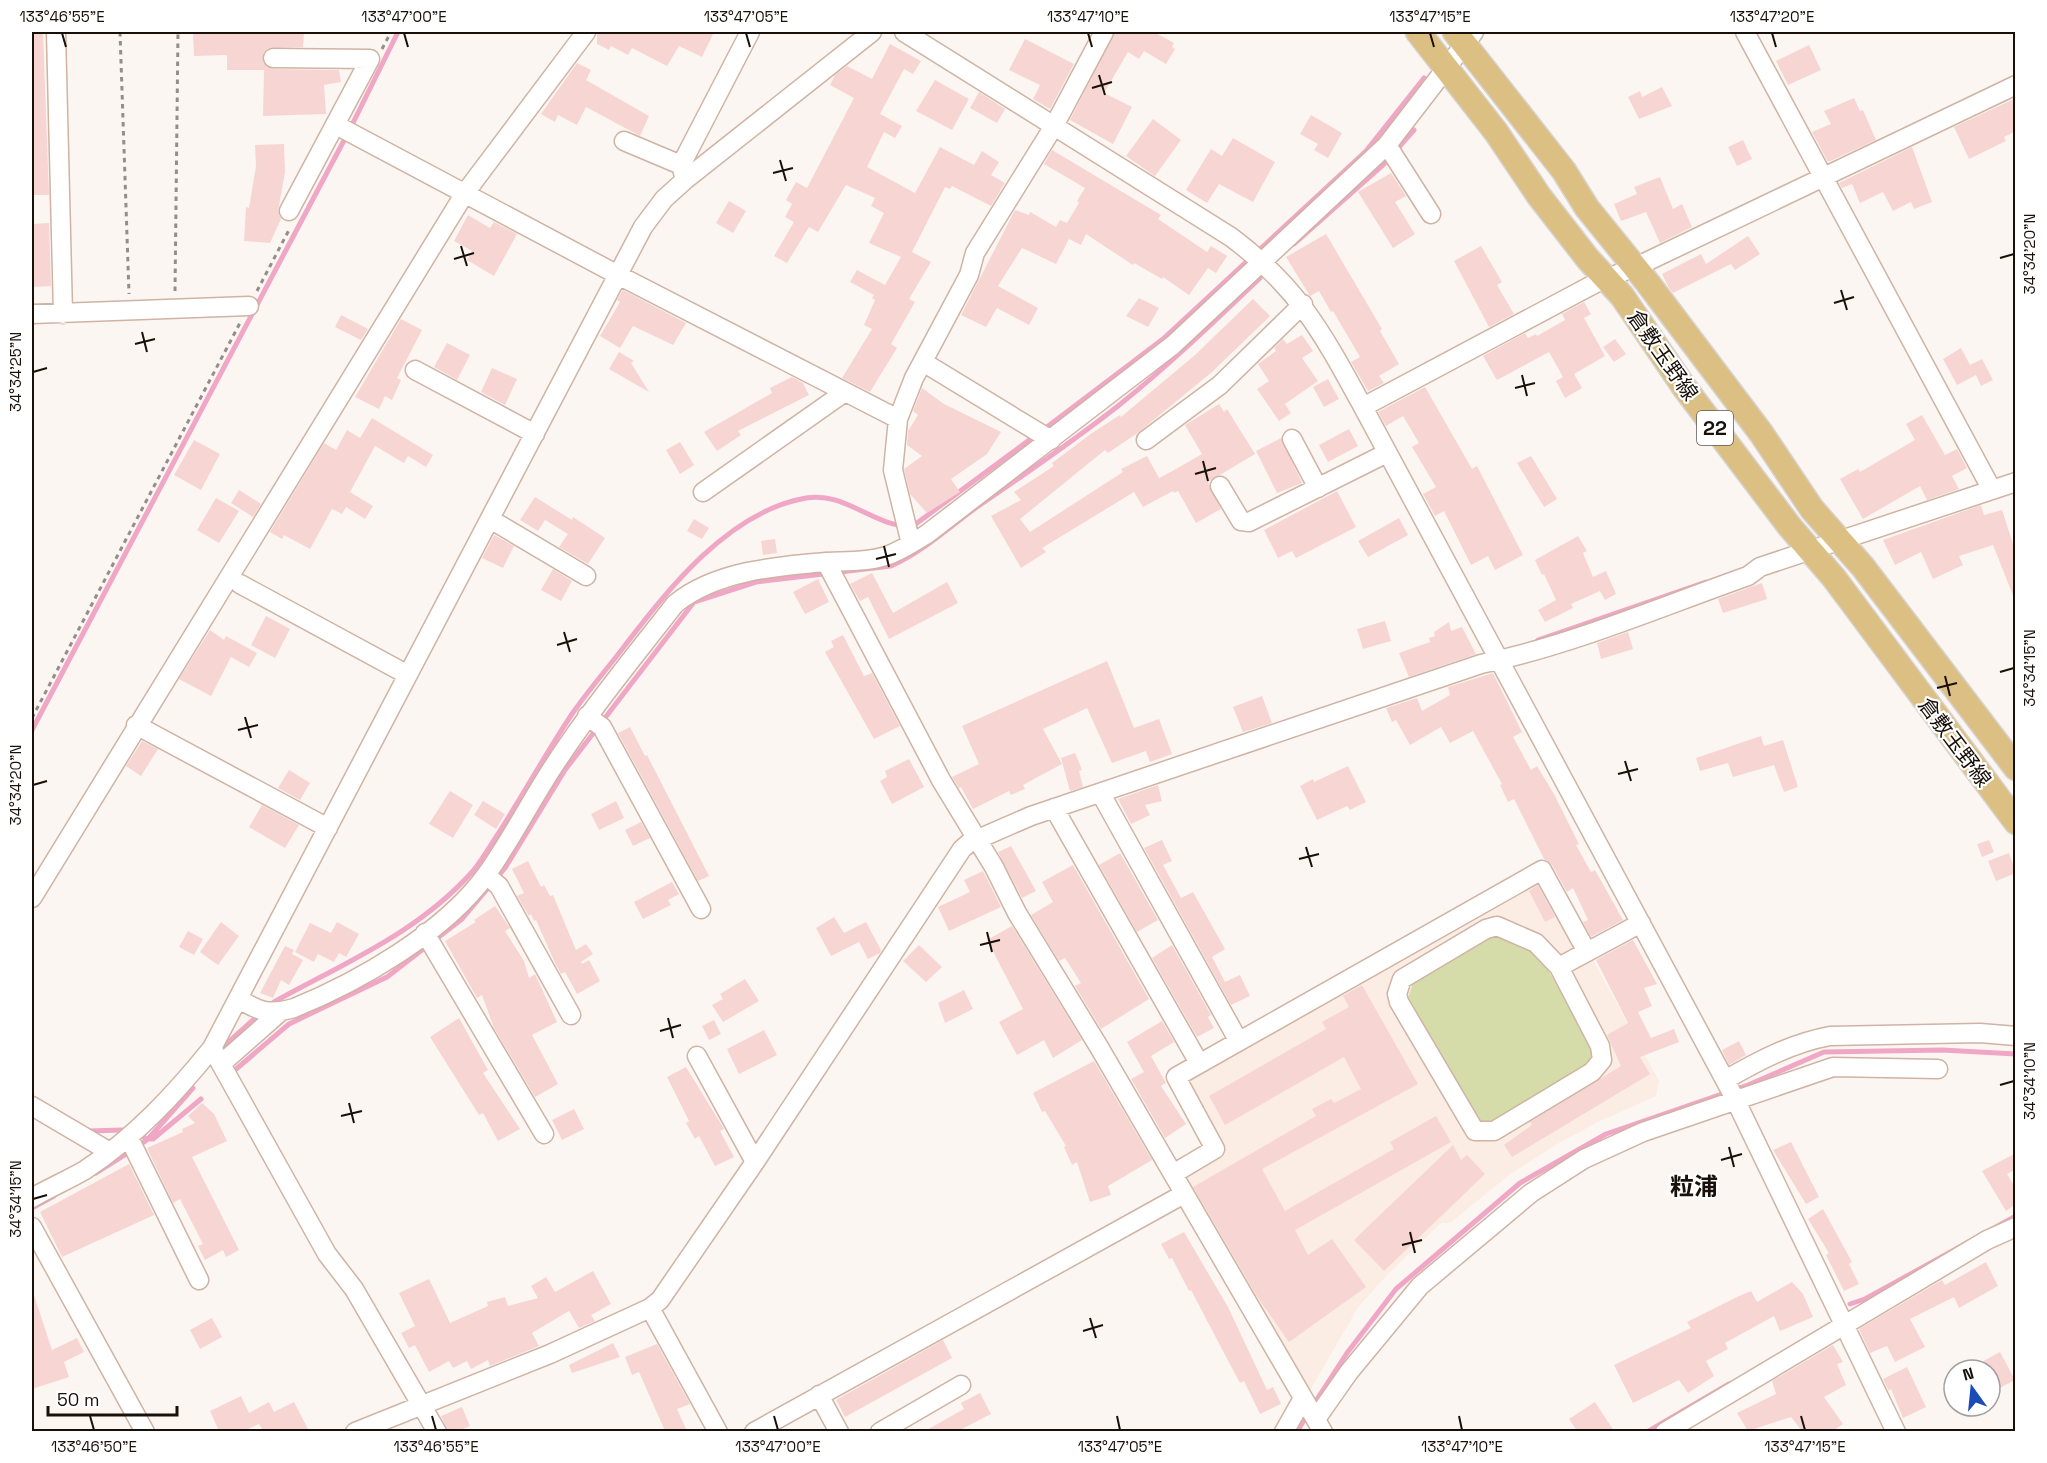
<svg xmlns="http://www.w3.org/2000/svg" width="2047" height="1463" font-family="'Space Grotesk','Noto Sans JP',sans-serif">
<rect width="100%" height="100%" fill="#fcf6f3"/>
<path fill="#fbece4" d="M1538 879 1592 958 1659 1081 1656 1096 1600 1121 1557 1144 1509 1175 1450 1223H1441L1387 1275 1359 1306 1310 1390 1307 1391 1179 1176 1222 1151 1183 1079Z"/>
<path fill="#d6dbaa" d="M1493 934 1515 939 1542 960 1593 1046 1595 1056 1592 1063 1491 1125 1479 1123 1408 998 1415 977Z"/>
<g fill="none" stroke-linecap="round" stroke-linejoin="round">
<path stroke="#f0a6c5" stroke-width="5" d="M1294 244 1382 166 1414 130
M1043 430 1163 339 1366 151 1424 78
M1538 640 1706 582
M32 730 349 131 398 32
M274 1002C344 963 418 933 473 871 482 860 490 846 498 834 523 795 546 753 572 714 585 695 601 676 616 657 663 596 725 512 806 498 846 491 874 528 913 526L1036 435
M224 1046 255 1018
M235 1070 289 1024 387 977 462 919 505 868 565 770 694 602 756 582 891 566C924 551 948 528 977 507 1024 475 1072 442 1118 406 1168 366 1214 322 1260 278
M89 1131 122 1130
M143 1137 148 1139 193 1088
M144 1142 148 1139H153L201 1099
M96 1173 128 1153
M32 1208 54 1196
M1850 1304 1865 1299 2016 1216
M1312 1407 1347 1353 1396 1289 1520 1183 1606 1134 1748 1085 1824 1052 1942 1050 2016 1054
M1297 1432 1307 1415
M1647 1432 1729 1384"/>
</g>
<path fill="#f6d5d3" d="M32 32H43L49 195H32Z
M193 32H304L303 47 268 48 263 53V63L273 69 339 70 341 82 324 85 326 114 263 116 264 70H227V55L194 56Z
M597 32H714L702 57 679 46 667 66 632 48 628 55 611 46 609 50 597 44Z
M1115 32H1154L1174 43 1172 47 1175 49 1166 64 1144 51 1139 59 1128 52 1104 93 1132 107 1113 144 1070 120Z
M1025 39 1074 64 1050 109 1033 99 1040 85 1009 70Z
M890 44 921 61 913 74 904 69 880 114 902 126 895 138 884 132 867 167 915 193 940 147 974 165 982 151 999 162 991 175 1005 183 991 206 952 186 950 189 945 187 912 252 931 262 909 299 915 302 891 344 897 348 870 392 842 378 872 329 864 325 875 300 872 298 874 295 850 282 857 270 885 285 901 257 869 243 884 213 871 206 875 198 846 185 818 232 809 227 787 263 774 256 794 222 785 217 792 204 786 200 796 182 807 188 854 98 830 85 835 75 847 66 872 79Z
M1809 45 1821 70 1788 85 1776 61Z
M577 63 591 70 586 80 649 116 640 136 586 107 577 125 558 115 555 122 541 114Z
M935 80 969 99 952 130 916 111Z
M1662 87 1672 106 1639 119 1628 97 1640 91 1642 97Z
M979 92 1005 109 997 123 970 108Z
M1854 98 1860 111 1863 110 1876 140 1828 162 1812 132 1831 124 1824 111Z
M2016 98V131L2004 137 2006 141 1969 159 1954 127Z
M1311 115 1342 133 1328 158 1314 150 1318 144 1300 134Z
M1153 119 1181 140 1155 176 1126 156Z
M1233 138 1275 162 1253 202 1219 184 1207 203 1186 190 1211 149 1222 156Z
M1743 140 1752 159 1737 166 1728 147Z
M284 144 285 172 278 211 281 219 270 243 244 241 246 207 249 208 256 166 255 145Z
M1912 147 1932 202 1914 209 1911 202 1893 211 1883 192 1860 203 1852 184 1842 188 1839 183Z
M1052 150 1161 215 1158 219 1207 252 1211 246 1227 256 1216 273 1208 268 1189 295 1163 277 1162 279 1134 263 1133 265 1086 234 1081 245 1069 239 1056 264 1022 248 998 286 1038 308 1029 325 997 308 986 327 961 315 1015 210 1029 215 1030 212 1056 227 1060 220 1067 223 1079 203 1077 201 1085 188 1044 164Z
M1391 173 1406 196 1395 202 1415 234 1393 248 1358 192Z
M1660 177 1673 209 1682 204 1692 227 1660 243 1646 212 1621 221 1614 204 1637 194 1634 187Z
M729 201 746 211 733 233 716 223Z
M468 215 490 228 494 222 517 234 494 276 467 260 472 251 454 241Z
M49 223 51 286 32 287V224Z
M1326 234 1382 329 1380 331 1399 364 1379 376 1384 383 1368 391 1351 362 1360 357 1333 311 1331 312 1319 291 1310 296 1286 257Z
M1748 236 1760 254 1735 270 1731 264 1673 293 1669 288 1662 274 1701 254 1706 264Z
M1481 246 1502 282 1497 285 1514 314 1489 327 1454 261Z
M623 290 686 323 673 345 633 326 620 348 600 336 620 302 617 300Z
M1139 298 1159 308 1148 327 1126 316Z
M1253 299 1270 316 1212 372 1139 432 1108 453 1105 450 1020 519 1030 532 1123 472 1121 469 1147 456 1159 478 1176 469 1202 454 1185 425 1219 404 1224 412 1227 409 1255 454 1208 482 1221 509 1196 523 1178 491 1174 493 1173 491 1143 507 1134 492 1042 548 1046 552 1021 568 991 516 1021 500 1014 492 1054 466 1052 463 1092 433 1120 415 1121 417 1195 355Z
M1584 302 1591 314 1584 318 1605 356 1574 374 1582 388 1565 398 1556 381 1563 377 1549 352 1497 380 1483 356 1525 333 1528 338 1536 334 1537 336 1565 320 1562 314Z
M341 315 368 329 361 340 335 327Z
M401 319 422 330 397 378 401 380 392 400 385 396 379 409 355 397Z
M1302 335 1313 351 1302 358 1318 381 1285 404 1291 413 1279 421 1257 389 1269 381 1258 364 1276 351 1274 348 1283 339 1287 344Z
M1615 339 1626 354 1614 362 1603 347Z
M447 343 470 355 457 380 434 367Z
M1961 348 1970 365 1982 359 1993 380 1981 386 1976 375 1957 385 1943 359Z
M619 352 634 361 631 363 649 392 609 369Z
M492 368 517 379 505 405 481 392Z
M792 377 803 383 809 395 738 431 741 435 717 451 704 432 772 393 770 388Z
M1328 379 1339 399 1324 407 1313 387Z
M1425 387 1472 469 1477 466 1523 555 1495 570 1488 556 1471 565 1444 511 1435 516 1423 494 1436 487 1412 447 1419 443 1403 416 1386 426 1378 412Z
M922 388 944 404 1001 432 987 454 951 479 960 492 927 513 910 494 904 469 922 456 907 445 908 431 918 415 913 411Z
M1922 415 1945 455 1957 449 1967 468 1952 476 1959 489 1927 500 1920 486 1863 519 1840 479 1858 469 1860 472 1915 440 1906 424Z
M372 418 433 455 426 467 408 456 404 463 375 446 350 492 373 506 365 519 346 507 342 514 332 509 310 549 284 535 282 539 270 532 324 443 336 450 347 430 360 438Z
M1349 429 1358 446 1328 462 1319 445Z
M1281 438 1302 483 1277 493 1256 451Z
M194 440 220 454 201 490 174 475Z
M680 442 694 465 680 474 666 450Z
M1531 456 1557 499 1544 507 1517 463Z
M239 490 261 504 253 517 231 503Z
M1337 491 1356 527 1296 558 1292 551 1278 558 1264 530Z
M535 497 572 520 573 517 605 538 588 564 559 547 568 534 545 520 538 531 520 520Z
M216 498 239 511 219 543 197 530Z
M1981 505 1984 515 2002 510 2016 553V603L1993 545 1959 556 1963 565 1933 579 1921 552 1895 565 1883 540Z
M1399 518 1408 535 1368 557 1358 541Z
M694 519 709 528 702 539 687 531Z
M494 535 514 546 503 568 482 558Z
M1578 536 1587 551 1583 553 1593 577 1606 571 1616 594 1605 600 1600 591 1571 604 1573 608 1545 622 1538 610 1556 600 1544 574 1542 575 1535 560Z
M775 539 777 553 763 555 761 541Z
M553 569 572 581 561 601 541 590Z
M872 573 893 613 947 582 958 603 889 639 868 597 860 601 850 584Z
M818 579 829 602 805 614 793 592Z
M1762 583 1767 599 1723 613 1718 599Z
M266 616 290 629 275 658 251 645Z
M1385 621 1391 641 1363 649 1357 629Z
M1449 622 1451 631 1462 627 1476 654 1409 677 1399 653 1430 642 1429 638 1435 636 1434 632Z
M210 630 224 640 226 636 257 653 249 667 231 657 211 696 179 679Z
M1628 632 1633 649 1601 659 1597 643Z
M843 635 864 676 872 673 900 726 874 739 825 652 834 647 831 641Z
M1107 661 1134 728 1159 719 1172 754 1150 762 1146 751 1112 763 1087 708 1043 729 1062 764 1023 785 1025 789 1011 795 1009 791 973 809 961 787 959 788 952 777 979 764 962 726Z
M1493 673 1522 732 1513 737 1531 770 1537 766 1554 794 1579 844 1576 845 1591 872 1595 870 1623 920 1591 937 1583 922 1588 920 1573 888 1567 892 1552 865 1544 859 1514 799 1508 802 1500 785 1502 784 1473 731 1450 743 1441 727 1410 745 1396 720 1392 722 1386 708 1417 698 1422 711 1450 695 1448 687Z
M1262 696 1272 723 1243 732 1233 707Z
M630 727 645 756 647 755 709 876 698 881 618 733Z
M1761 736 1764 746 1783 740 1798 787 1784 792 1774 765 1733 777 1728 763 1700 771 1696 758Z
M142 741 158 749 141 776 126 766Z
M1075 753 1082 770 1079 771 1083 787 1070 791 1061 758Z
M909 759 924 787 892 804 880 781 887 777 885 771Z
M1348 766 1366 802 1350 810 1347 806 1317 820 1300 786 1313 779 1314 782Z
M289 770 310 783 300 800 278 788Z
M1158 785 1162 801 1145 805 1150 815 1131 824 1118 799Z
M450 791 473 805 453 838 429 824Z
M483 801 505 814 496 829 474 815Z
M616 801 624 818 599 830 591 814Z
M262 805 299 825 285 848 249 827Z
M641 822 650 838 633 846 625 830Z
M1162 840 1172 861 1163 865 1181 898 1193 892 1225 949 1212 957 1225 982 1240 975 1250 996 1231 1005 1144 848Z
M1989 840 1994 852 1982 857 1977 844Z
M1011 846 1036 891 1022 898 998 852Z
M1120 853 1158 920 1137 932 1099 865Z
M2009 853 2016 873 1996 881 1988 861Z
M528 861 541 887 544 885 550 896 553 895 576 950 586 944 593 954 581 962 582 964 589 960 600 981 577 994 565 972 561 974 555 963 536 920 534 921 531 914 529 916 517 896 524 893 512 869Z
M1073 865 1149 999 1101 1029 1075 986 1081 983 1065 958 1059 961 1031 915 1053 902 1042 882Z
M983 871 1001 907 949 931 938 907 970 892 964 880Z
M672 882 679 894 668 900 671 905 643 919 634 902Z
M1538 885 1555 917 1545 922 1529 891Z
M495 906 510 928 505 931 524 961 529 978 535 974 557 1022 532 1035 558 1084 535 1097 494 1028 482 995 477 998 445 941 476 922 474 920Z
M834 917 844 933 866 922 881 950 880 953 868 959 859 942 831 956 816 928Z
M221 922 239 936 218 965 200 952Z
M337 922 359 934 346 957 339 953 334 962 318 954 314 962 295 952 310 923 331 933Z
M1012 926 1082 1040 1053 1058 1044 1040 1017 1055 999 1022 1023 1009 987 940Z
M188 931 203 939 194 955 179 947Z
M1633 940 1657 984 1644 988 1652 1006 1638 1012 1651 1038 1674 1029 1679 1042 1640 1057 1650 1074 1512 1157 1504 1145 1532 1125 1530 1122 1621 1066 1607 1035 1628 1023 1596 960Z
M919 945 942 967 926 982 903 961Z
M1172 945 1211 1015 1208 1017 1214 1028 1197 1037 1152 958Z
M285 946 294 950 292 954 303 960 289 985 281 980 273 998 260 993Z
M745 979 759 1001 723 1022 712 1005 723 999 720 994Z
M1362 985 1418 1084 1262 1169 1285 1211 1394 1149 1390 1142 1436 1116 1451 1142 1295 1230 1308 1255 1332 1239 1366 1287 1289 1342 1258 1298 1193 1187 1316 1116 1312 1109 1331 1099 1334 1103 1361 1089 1344 1057 1225 1125 1209 1096 1326 1029 1322 1022 1349 1007 1343 996Z
M964 990 973 1009 945 1023 938 1003Z
M459 1018 488 1070 483 1073 520 1129 498 1141 483 1113 479 1115 430 1037Z
M714 1020 721 1034 709 1040 702 1026Z
M1162 1021 1174 1042 1151 1056 1166 1083 1161 1086 1186 1124 1165 1138 1131 1079 1144 1072 1127 1042Z
M764 1030 777 1055 739 1074 727 1049Z
M1739 1041 1746 1055 1729 1065 1722 1050Z
M1094 1061 1152 1160 1108 1186 1111 1195 1090 1202 1077 1162 1072 1165 1064 1147 1066 1146 1045 1111 1042 1112 1033 1093Z
M686 1067 724 1129 720 1131 734 1157 715 1166 699 1136 695 1139 686 1123 689 1121 667 1077Z
M202 1103 214 1114 227 1141 192 1157 239 1250 226 1257 223 1250 205 1260 198 1246 203 1244 180 1199 173 1203 147 1148 183 1132 182 1129 195 1123 188 1116Z
M574 1109 584 1129 562 1140 552 1120Z
M1791 1142 1819 1197 1806 1204 1773 1150Z
M1453 1145 1461 1160 1467 1155 1485 1174 1384 1271 1354 1240Z
M2016 1153V1169L2007 1174 2016 1189V1204L2006 1211 1982 1171Z
M129 1164 154 1215 62 1257 40 1212Z
M1823 1209 1852 1262 1849 1264 1859 1284 1844 1291 1826 1255 1829 1253 1808 1219Z
M1184 1232 1228 1307 1267 1390 1273 1387 1281 1404 1260 1414 1244 1381 1240 1383 1224 1353 1191 1290 1189 1291 1172 1258 1169 1259 1161 1244Z
M1986 1262 1998 1286 1959 1308 1954 1297 1910 1319 1925 1347 1895 1362 1887 1346 1870 1353 1859 1329 1942 1280 1945 1285Z
M593 1271 611 1304 591 1315 595 1321 579 1328 569 1311 532 1333 539 1346 490 1366 488 1360 471 1369 467 1361 453 1368 449 1361 429 1372 415 1345 409 1348 401 1333 415 1326 399 1293 429 1279 450 1323 488 1306 487 1302 505 1297 508 1306 538 1298 531 1286 546 1277 555 1292Z
M1792 1282 1803 1294 1813 1317 1780 1331 1774 1316 1725 1343 1728 1349 1706 1361 1714 1376 1688 1393 1679 1380 1633 1403 1614 1365 1691 1328 1687 1322 1739 1296 1751 1291 1757 1302Z
M34 1295 52 1350 77 1338 84 1352 64 1362 69 1377 32 1389V1296Z
M212 1318 222 1337 200 1349 190 1330Z
M943 1340 952 1358 845 1417 836 1400Z
M613 1343 620 1357 572 1373 569 1365Z
M657 1344 690 1404 677 1409 687 1431H665L639 1372 632 1375 625 1357Z
M1833 1345 1843 1362 1837 1364 1846 1385 1824 1397 1843 1424 1833 1431H1802L1791 1417 1748 1431 1737 1413 1776 1394 1772 1381Z
M2000 1352 2015 1380 1990 1393V1370H1967Z
M1907 1367 1926 1407 1903 1418 1891 1389 1889 1391 1883 1379Z
M980 1393 991 1414 958 1431H925L964 1409 961 1403Z
M241 1396 249 1413 269 1402 274 1412 294 1402 309 1431H263L259 1424 244 1431H219L210 1411Z
M1595 1402 1614 1431H1577L1569 1419Z
M462 1407 470 1426 458 1431H448L441 1416Z"/>
<g fill="none" stroke-linecap="round" stroke-linejoin="round">
<g stroke="#cfb3a3" stroke-width="21">
<path id="minor" d="M56 32 63 314
M904 32 1231 237C1299 288 1323 334 1363 407L1733 1095 1896 1432
M1745 32 1992 490
M273 58 370 59 289 211
M336 125 618 275 898 419
M624 141 681 165
M1387 145 1431 214
M685 180 681 165 750 32
M32 314 249 306
M923 362 1051 440
M415 370 535 434
M1363 407 1594 284 1644 263 2016 85
M1292 439 1318 488
M1146 440 1220 385 1303 304
M1220 486 1241 521 1249 522 1387 453
M703 492 845 392
M490 519 586 576
M911 544 893 470 898 419 914 378 969 275 975 253 1054 126 1104 32
M826 562 941 780 994 867 1017 913 1099 1047 1323 1432
M240 584 408 675
M587 716 602 727 701 909
M136 725 328 828
M1101 794 1238 1040
M1054 808 1199 1063
M486 875 499 886 571 1015
M32 898 465 193 586 32
M425 933 544 1134
M1559 967 1600 1046 1602 1060 1592 1072 1494 1131H1475L1399 1002 1397 994 1402 979 1486 929 1497 926 1536 943 1559 967 1641 923
M239 999C260 1012 269 1015 294 1008 358 982 444 933 486 875 514 836 535 792 563 752 597 701 637 653 675 604 715 571 777 566 827 562 847 561 867 562 886 556 901 551 914 542 927 534L1173 345 1387 145 1474 32
M212 1048 327 1254 354 1289 437 1432
M697 1056 755 1162
M221 1064 280 1012
M1725 1080C1758 1061 1792 1043 1830 1036L1980 1033 2016 1036
M32 1106 110 1152
M129 1138 199 1280
M1173 1174 1215 1149 1176 1077 1542 870 1587 952
M32 1198C49 1188 68 1180 85 1170 135 1137 175 1094 212 1048L643 227 664 199 685 180 872 32
M32 1227 145 1432
M650 1308 718 1432
M819 1395 839 1432
M1316 1419 1349 1372 1420 1286 1531 1193 1584 1159 1643 1132 1833 1067 1938 1069
M355 1432 550 1354 650 1308 660 1300 755 1162 962 849 969 843 1031 816 1481 664C1572 645 1660 607 1748 576L1760 567 2016 482
M754 1432 1184 1194
M880 1432 961 1385
M1284 1432 1302 1400
M1665 1432 1987 1240 2016 1227"/>
</g>
<g stroke="#d6d4d3" stroke-width="27">
<path id="major" d="M1418 32 1496 132 1539 196 1588 259 1622 296 1684 387 1790 527 1834 578 2016 822
M1455 32 1564 171 1587 208 1647 282 1761 433 1812 509 1863 567 2016 768"/>
</g>
<path stroke="#948d88" stroke-width="3" stroke-dasharray="4.5 4.5" stroke-linecap="butt" d="M120 32 129 294
M382 49 391 32
M175 291 178 32
M257 291 290 228
M32 718 240 323"/>
<use href="#minor" stroke="#fff" stroke-width="18"/>
<use href="#major" stroke="#dcbf82" stroke-width="24"/>
</g>
<path fill="none" stroke="#19100a" stroke-width="2" d="M62 33 66 47M404 33 408 47M746 33 750 47M1088 33 1092 47M1430 33 1434 47M1772 33 1776 47M1099 75 1105 95M1092 88 1112 82M780 160 786 181M773 173 793 168M461 246 467 266M2000 258 2014 254M454 259 474 253M1841 290 1847 310M1834 303 1854 297M142 332 147 352M135 344 155 339M33 372 47 368M1522 375 1527 396M1515 388 1535 383M1203 461 1208 481M1195 474 1216 468M884 546 889 567M876 559 896 554M564 632 570 652M557 645 577 639M2000 672 2014 668M1945 676 1950 696M1937 688 1957 683M245 717 251 738M238 730 258 725M1625 761 1631 781M1618 774 1638 769M33 785 47 781M1306 847 1312 867M1299 859 1319 854M987 932 992 952M980 945 1000 940M668 1018 673 1038M660 1031 681 1025M2000 1085 2014 1081M349 1103 354 1123M341 1116 362 1111M1729 1147 1734 1167M1721 1160 1742 1154M33 1199 47 1195M1410 1232 1415 1253M1402 1245 1422 1240M1090 1318 1096 1338M1083 1331 1103 1325M90 1416 94 1430M432 1416 436 1430M774 1416 778 1430M1117 1416 1120 1430M1459 1416 1462 1430M1801 1416 1805 1430"/>
<g text-anchor="middle" dominant-baseline="central" stroke-width="4.5" stroke-linejoin="round" paint-order="stroke">
<rect fill="#fff" stroke="#5e5854" stroke-width="1.5" x="1697" y="411" width="36" height="34" rx="4.5"/>
<g font-size="20" font-weight="bold" fill="#19100a">
<text x="1715" y="428">22</text>
</g>
<g font-size="21" fill="#19100a" stroke="#fff">
<text transform="translate(1663 355) rotate(55)">倉敷玉野線</text>
<text transform="translate(1955 742) rotate(53)">倉敷玉野線</text>
</g>
<g font-size="24" font-weight="bold" fill="#19100a" stroke="#fff">
<text x="1694" y="1186">粒浦</text>
</g>
</g>
<rect width="2047" height="1463" fill="none" stroke="#ffffff" stroke-width="66"/>
<g transform="translate(1972 1388) rotate(345)"><circle r="28" fill="#ffffff" stroke="#a39f9d" stroke-width="1.5"/>
<path d="M0-4.5L10 22L0 15L-10 22Z" fill="#1a4bb7"/>
<text y="-9" font-size="16" font-weight="bold" text-anchor="middle" fill="#19100a">N</text>
</g>
<path d="M48 1406v9h129v-9" fill="none" stroke="#19100a" stroke-width="3"/>
<text x="57" y="1406" font-size="18" fill="#19100a" stroke="#ffffff" stroke-width="4.5" paint-order="stroke">50 m</text>
<rect x="33" y="33" width="1981" height="1397" fill="none" stroke="#19100a" stroke-width="2"/>
<g font-size="15" text-anchor="middle" fill="#19100a">
<text x="62" y="22">133°46'55"E</text>
<text x="404" y="22">133°47'00"E</text>
<text x="746" y="22">133°47'05"E</text>
<text x="1088" y="22">133°47'10"E</text>
<text x="1430" y="22">133°47'15"E</text>
<text x="1772" y="22">133°47'20"E</text>
<text transform="translate(2030 254) rotate(-90)" y="5">34°34'20"N</text>
<text transform="translate(16 372) rotate(-90)" y="5">34°34'25"N</text>
<text transform="translate(2030 668) rotate(-90)" y="5">34°34'15"N</text>
<text transform="translate(16 785) rotate(-90)" y="5">34°34'20"N</text>
<text transform="translate(2030 1081) rotate(-90)" y="5">34°34'10"N</text>
<text transform="translate(16 1199) rotate(-90)" y="5">34°34'15"N</text>
<text x="94" y="1452">133°46'50"E</text>
<text x="436" y="1452">133°46'55"E</text>
<text x="778" y="1452">133°47'00"E</text>
<text x="1120" y="1452">133°47'05"E</text>
<text x="1462" y="1452">133°47'10"E</text>
<text x="1805" y="1452">133°47'15"E</text>
</g>
</svg>
